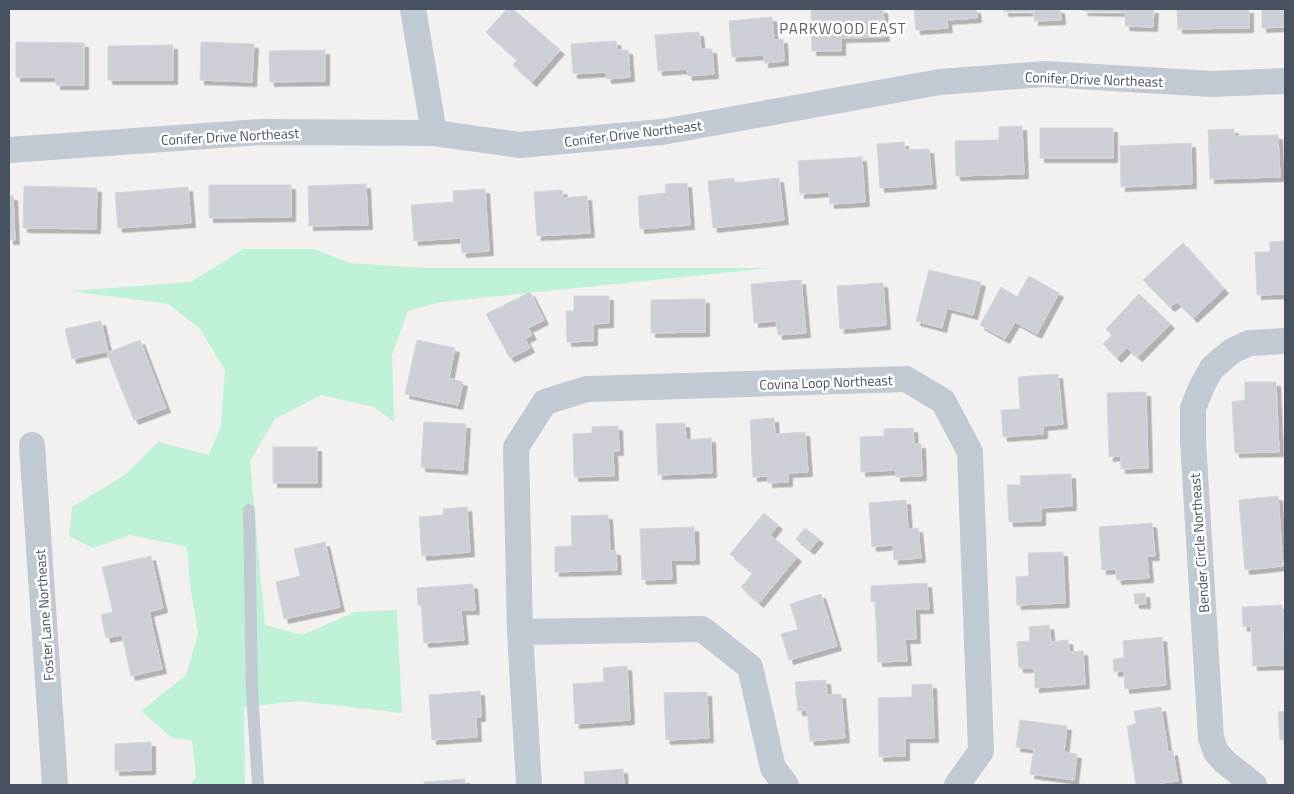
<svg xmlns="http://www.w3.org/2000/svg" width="1294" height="794" font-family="'Titillium Web',sans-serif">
<defs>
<filter id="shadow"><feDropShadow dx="4.5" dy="4.5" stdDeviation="0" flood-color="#0004"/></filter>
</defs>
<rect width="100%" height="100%" fill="#f3f1f0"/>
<path fill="#bff1d7" d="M243 249H314L350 263 423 268H772L441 302 408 311 392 355 394 422 374 407 321 395 275 419 250 461 265 625 302 635 355 612 397 610 402 713 298 701 244 707 245 785H190L196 777 192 740 172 738 141 711 186 675 198 634 190 584 187 547 130 535 93 548 69 536 72 507 125 475 158 442 209 455 221 425 225 370 200 329 169 304 70 291 191 282Z"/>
<path fill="#cccfd6" stroke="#d4d6dc" filter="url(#shadow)" d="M507 9H513L560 50 532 82 513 65 517 60 486 32Z
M811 9H883L885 37 841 38V51H812Z
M914 9H976L977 18 947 20 948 28 916 30Z
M1004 9H1060L1061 20 1034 21V11L1004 12Z
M1083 9H1154L1153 27 1125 26 1126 12 1083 11Z
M1177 9H1249V28L1178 29Z
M1262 9H1285V27L1262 28Z
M772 17 774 40 783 39 784 61 764 63V55L732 57 729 21Z
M699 32 701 49H712L714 74 688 76 687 69 658 71 655 35Z
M616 41 617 50H628L630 77 607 79 606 72 573 74 571 44Z
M16 42 84 43V85H56V77H16Z
M201 42 254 44 252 82 200 80Z
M173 45V80H108V46Z
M325 50V81L270 82 269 51Z
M1022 126 1024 174 956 176 955 141 999 140V127Z
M1040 128H1113V158H1040Z
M1234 129V136L1278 135 1280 177 1210 179 1208 130Z
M904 142 905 150 929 149 932 184 880 188 877 144Z
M1191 143 1192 184 1121 187 1120 146Z
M862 157 865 202 830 204 829 192 800 194 798 161Z
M734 178V183L779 178 784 220 713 228 708 181Z
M687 183 690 225 640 229 638 196 666 193 665 184Z
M366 184 368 225 309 226 308 186Z
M209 185H291V217L209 218Z
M24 186 97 188 96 229 23 228Z
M188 187 191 223 118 228 115 193Z
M485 189 489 251 462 253 461 238 414 241 411 205 454 202 453 191Z
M562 190 563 198 587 196 590 233 537 236 534 192Z
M9 196H13L15 240H9Z
M1285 241V294L1257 295 1255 252H1270V242Z
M1183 243 1224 289 1193 318 1177 302 1170 307 1143 280Z
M929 270 981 282 973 315 947 308 942 328 916 321Z
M1029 276 1059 293 1037 334 1015 322 1005 339 980 325 1001 287 1017 297Z
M801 280 806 333 778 335 776 321 754 323 751 284Z
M883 283 886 325 840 329 837 286Z
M530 292 544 320 528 328 532 335 525 339 530 348 510 358 486 314Z
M1139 294 1170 324 1138 357 1127 348 1117 358 1103 344 1112 335 1106 329Z
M574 296H609V323L593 324V341L567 342 566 311H574Z
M705 299V332L651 333V300Z
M101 321 108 351 72 359 65 329Z
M140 340 166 408 134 420 107 353Z
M417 340 455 348 449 378 463 382 458 405 405 394Z
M1058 374 1063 424 1043 426V434L1003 437 1001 410 1020 409 1018 377Z
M1245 382H1276L1279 452 1235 453 1232 402 1245 400Z
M1146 392 1148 468 1121 469V456L1109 457 1107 393Z
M774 418 775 434 805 432 808 472 788 473V482L768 483V476L753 477 750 420Z
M424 422 466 424 463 470 421 467Z
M685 423 686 440 711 438 712 473 658 475 656 424Z
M618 426 619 451H613L614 476 574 477 573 434 592 433V427Z
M913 428 914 444H921L922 476 896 477V470L861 472 860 437 884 436V429Z
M273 447H317V483H273Z
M1071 474 1072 506 1041 508V521L1009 522 1007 485H1021L1020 476Z
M1278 496 1283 566 1245 570 1239 500Z
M906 500 908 529 918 528 921 558 894 560 893 545 872 547 869 503Z
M467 507 470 552 422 556 419 517 443 515V509Z
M764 513 778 525 770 535 797 557 759 603 741 587 753 573 730 554Z
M608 515 610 551H616L617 570 555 572V547L572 546 571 516Z
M1152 523 1155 556H1147L1149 578 1117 580 1116 569 1102 570 1099 527Z
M694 527 695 560H671L672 579 642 580 640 529Z
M805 528 819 539 810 550 796 539Z
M325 542 340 607 284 619 276 582 300 576 294 549Z
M1063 552 1065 603 1017 605 1016 577 1029 576 1028 553Z
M151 556 163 608 149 612 162 669 131 676 122 635 106 638 101 615 113 612 102 567Z
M927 583 929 609H915L916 639H905L907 661 878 662 875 602H871V586Z
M473 584 475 610H461L464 640 424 643 421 605H418L417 588Z
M1145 593 1146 604H1135L1134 594Z
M821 594 837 646 789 660 781 634 798 629 790 604Z
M1282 605 1283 616H1285V633H1283L1284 644H1285V665L1253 666 1251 626 1243 627 1242 607Z
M1049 625 1051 642 1068 640 1069 652 1083 651 1085 684 1035 688 1034 668H1019L1017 642 1030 641 1029 627Z
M1162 637 1166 685 1125 689 1124 671 1114 672 1113 659 1124 658 1123 641Z
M627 666 630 720 575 724 573 684 604 682 603 668Z
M826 680 827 695 841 694 845 738 810 741 807 710 798 711 795 682Z
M932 684 934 738H905V756L879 757 878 698 912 697V685Z
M480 691 481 717H476L477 737 432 740 429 695Z
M707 692 709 738 666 740 664 693Z
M1161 707 1168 752 1173 751 1178 781 1146 785H1136L1127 726 1136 724 1134 711Z
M1285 711V740H1280L1278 712Z
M1020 720 1067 726 1064 752 1077 754 1074 780 1030 774 1034 749 1016 747Z
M151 742V770L115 771V744Z
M623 769 624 785H585L584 772Z
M465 779V785H424V782Z"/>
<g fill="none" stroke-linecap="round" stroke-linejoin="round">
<path stroke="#c1c9d2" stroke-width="12" d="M249 510 252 692 258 785"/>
<path stroke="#c1c9d2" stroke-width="26" d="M413 9 434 133
M9 150 261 132 434 133 520 145 662 132 940 82 1045 74 1213 84 1285 81
M32 445 55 785
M520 632 702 629 750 667 773 768 786 785
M529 785 520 632 516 447 545 402 587 389 906 379 943 401 970 452 981 751 957 785
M1254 785 1225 762 1216 752 1211 738 1193 441V408L1202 386 1212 368 1232 351 1249 343 1285 341"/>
</g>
<g text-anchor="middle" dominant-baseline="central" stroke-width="5" stroke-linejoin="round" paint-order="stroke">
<g font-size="14" fill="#48515f" stroke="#fff">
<text transform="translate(1094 79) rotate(2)">Conifer Drive Northeast</text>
<text transform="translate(633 133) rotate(-7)">Conifer Drive Northeast</text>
<text transform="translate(230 136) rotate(-3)">Conifer Drive Northeast</text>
<text transform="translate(826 382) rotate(-2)">Covina Loop Northeast</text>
<text transform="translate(1199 543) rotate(-94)">Bender Circle Northeast</text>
<text transform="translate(44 615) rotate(-94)">Foster Lane Northeast</text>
</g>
<g font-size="15" letter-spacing="1" fill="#5d6066" stroke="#fff">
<text x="843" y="28">PARKWOOD EAST</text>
</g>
</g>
<rect width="1294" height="794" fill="none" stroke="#48515f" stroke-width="20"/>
</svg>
